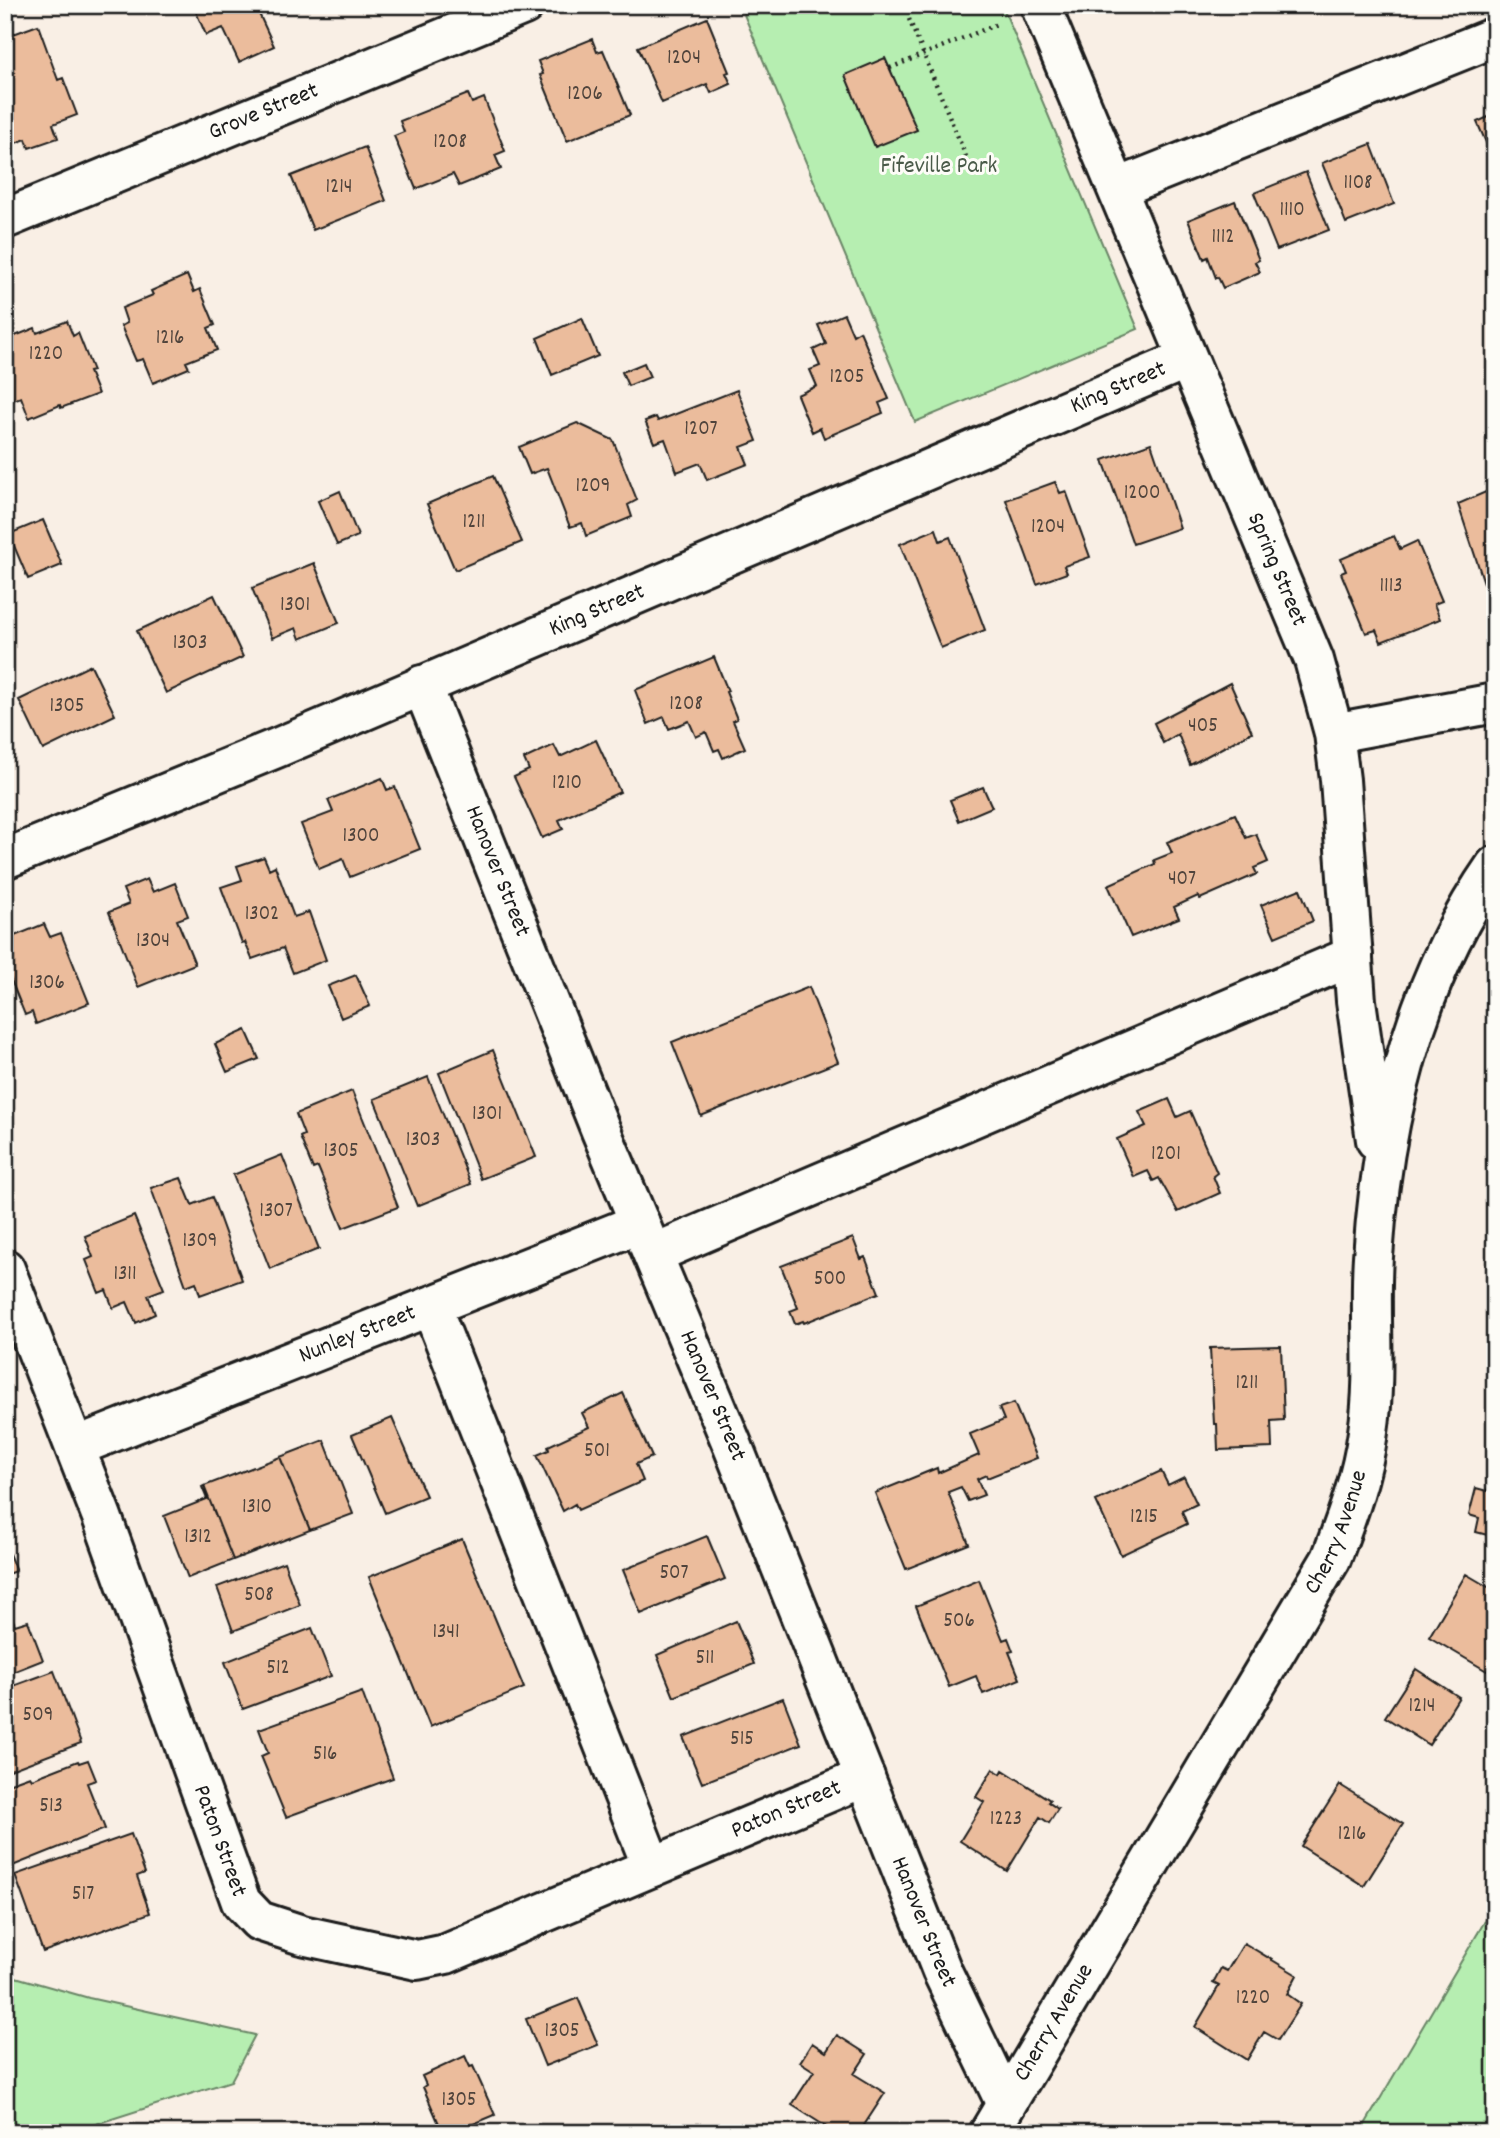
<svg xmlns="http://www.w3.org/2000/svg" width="1500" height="2138" font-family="Dekko,sans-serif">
<rect width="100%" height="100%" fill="#f9efe5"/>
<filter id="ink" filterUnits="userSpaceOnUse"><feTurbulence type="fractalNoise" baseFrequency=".0143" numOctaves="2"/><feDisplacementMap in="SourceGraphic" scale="14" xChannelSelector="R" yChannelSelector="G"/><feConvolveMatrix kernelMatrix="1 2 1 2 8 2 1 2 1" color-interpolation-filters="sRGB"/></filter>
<g filter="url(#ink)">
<path fill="#b6eeb1" stroke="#698566" stroke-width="2" d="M740 5H1002L1138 329 915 422Z
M1495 1904V2133H1360Z
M5 1974 89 1998 255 2035 231 2081 68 2133H5Z"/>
<path fill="#ebbc9c" stroke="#1c1c1c" stroke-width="2" d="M193 5H255L274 46 239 62 223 28 206 35Z
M707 18 729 72 726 73 731 84 711 93 707 84 662 103 638 47Z
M38 25 58 80 63 78 77 115 53 124 58 138 29 148 26 139 5 147V37Z
M592 39 597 52 603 50 630 115 567 141 540 75 543 74 538 61Z
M885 58 917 130 875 147 845 75Z
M468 94 472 103 484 98 505 151 495 155 501 169 459 186 453 174 416 189 394 136 404 132 400 121Z
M1495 114V163L1477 122Z
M1371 144 1394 204 1346 223 1322 163Z
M365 147 386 201 313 230 291 176Z
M1306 172 1329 230 1277 250 1254 193Z
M1235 201 1259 260 1255 262 1260 272 1223 288 1218 277 1216 278 1208 257 1204 259 1188 220Z
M187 275 194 292 200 289 215 325 208 328 217 350 186 362 189 368 153 383 143 359 136 361 121 326 127 323 122 308 153 295 151 291Z
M844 314 853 335 860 331 889 399 879 403 883 413 824 438 820 428 812 432 797 395 817 386 810 370 820 366 813 350 826 344 818 325Z
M582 318 598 356 552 375 537 338Z
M67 321 73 336 78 333 93 371 89 372 98 394 61 408 60 405 29 418 21 397 13 400 5 381V340L35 328 37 333Z
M644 363 650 377 628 386 622 372Z
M737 390 757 441 741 447 748 464 707 480 700 463 677 472 665 439 654 443 645 421 656 417 658 421Z
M577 423 613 440 637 500 628 505 632 517 586 536 582 523 570 527 547 468 530 474 519 447Z
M1151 443 1180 528 1133 544 1103 460Z
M493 476 522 542 455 570 427 504Z
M1055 482 1060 493 1066 491 1090 557 1064 566 1067 573 1037 584 1006 500Z
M1495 488V596L1489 598 1458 504Z
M340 491 358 536 337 545 318 501Z
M43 520 62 565 28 579 9 534Z
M936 529 940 541 950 537 985 630 941 648 900 544Z
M1394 536 1400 549 1417 541 1442 601 1434 604 1440 619 1381 642 1376 630 1366 633 1341 573 1346 571 1341 559Z
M314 563 339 623 300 639 296 628 272 638 252 588Z
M214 595 243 657 166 693 137 631Z
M714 657 728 691 726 692 737 719 733 721 745 748 723 758 719 749 714 751 706 732 696 737 689 721 669 729 664 717 648 724 635 690Z
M91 665 115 715 43 750 19 700Z
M1230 683 1252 732 1190 765 1178 734 1163 743 1154 723Z
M596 740 620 792 559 820 563 829 542 838 514 777 529 770 524 759 554 745 560 757Z
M382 778 387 790 395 787 420 849 350 877 343 859 319 869 301 824 333 812 328 800Z
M983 787 992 807 959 821 950 800Z
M1235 814 1246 838 1256 834 1268 862 1254 868 1257 874 1200 899 1198 896 1174 907 1179 918 1131 937 1108 885 1155 864 1154 860 1172 853 1167 842Z
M264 857 269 869 275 866 294 917 309 912 326 960 293 973 283 948 252 959 245 942 242 943 221 887 242 880 237 866Z
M147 879 153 892 175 883 188 916 177 920 195 964 138 987 109 912 129 904 123 889Z
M1300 889 1313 921 1275 937 1261 905Z
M44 924 50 937 61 933 89 1003 36 1024 32 1012 25 1015 5 965V957L13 953 7 939Z
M356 975 370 1006 341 1018 328 986Z
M809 987 838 1062 701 1116 672 1042Z
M246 1030 259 1059 227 1072 215 1044Z
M493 1050 536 1157 481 1179 439 1073Z
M428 1077 471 1184 417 1206 374 1099Z
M352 1091 398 1207 343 1228 318 1167 313 1169 300 1137 304 1135 296 1114Z
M1169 1099 1177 1117 1190 1111 1217 1173 1213 1176 1220 1193 1178 1212 1159 1178 1153 1181 1148 1171 1134 1177 1117 1139 1146 1126 1139 1112Z
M282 1155 319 1249 270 1269 233 1175Z
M181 1178 192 1205 212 1197 242 1280 200 1295 196 1282 186 1286 151 1188Z
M134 1216 164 1289 148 1295 155 1314 136 1323 127 1302 113 1308 106 1290 99 1293 86 1260 93 1257 85 1236Z
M853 1238 861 1259 865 1257 879 1293 804 1323 803 1321 795 1324 790 1311 798 1308 781 1266Z
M1281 1346 1284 1420 1271 1421 1272 1448 1218 1450 1217 1424H1214L1210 1348Z
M623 1393 652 1457 636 1464 643 1481 578 1510 575 1504 563 1511 537 1455 549 1450 548 1446 589 1427 582 1413Z
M1014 1403 1037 1458 987 1478 986 1475 977 1479 984 1495 968 1501 961 1487 948 1492 969 1544 906 1569 875 1493 937 1468 938 1473 979 1455 970 1434 1004 1420 999 1408Z
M392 1418 426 1496 385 1513 352 1435Z
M324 1440 353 1514 310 1530 280 1457Z
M280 1457 310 1530 233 1560 204 1486Z
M1493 1469 1495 1470V1537L1476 1532 1479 1518 1469 1515 1476 1488 1487 1491Z
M1161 1471 1168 1485 1184 1477 1197 1504 1182 1511 1187 1524 1121 1555 1096 1501Z
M204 1486 233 1560 188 1578 164 1516 207 1499 202 1487Z
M707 1536 725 1579 641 1614 623 1570Z
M462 1539 524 1688 430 1727 369 1577Z
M5 1544 16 1571 7 1574 9 1580 5 1582Z
M284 1562 300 1605 233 1631 217 1587Z
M1466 1574 1495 1591V1670L1492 1674 1429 1637Z
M979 1580 1003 1640 1008 1638 1013 1651 1009 1652 1020 1679 983 1694 976 1676 949 1687 916 1606Z
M5 1599 15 1625 28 1621 43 1660 5 1675Z
M736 1621 754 1664 674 1697 657 1655Z
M312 1628 331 1676 243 1709 225 1662Z
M1416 1669 1459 1697 1429 1745 1385 1717Z
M54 1671 81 1743 5 1772V1689Z
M362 1692 393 1778 286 1817 261 1756 268 1753 259 1729Z
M783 1698 801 1744 702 1783 683 1737Z
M88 1760 96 1780 87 1783 105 1829 5 1869V1785L30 1776 32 1779 78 1761 79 1763Z
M993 1769 1001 1774 1003 1770 1050 1800 1048 1802 1058 1809 1049 1823 1040 1817 1007 1871 960 1841 984 1802 976 1797Z
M1340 1785 1403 1824 1364 1886 1301 1846Z
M131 1834 145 1873 137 1876 150 1913 43 1952 15 1875Z
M1244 1943 1297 1975 1287 1994 1301 2004 1278 2040 1264 2032 1247 2060 1195 2027 1219 1986 1213 1983 1221 1968 1227 1971Z
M578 1998 598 2045 545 2066 526 2019Z
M837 2035 867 2054 854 2074 885 2093 859 2133 841 2131 836 2133 792 2105 814 2071 800 2062 812 2043 826 2052Z
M465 2056 470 2067 473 2066 495 2115 466 2127 469 2133H443L423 2087 426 2085 422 2076Z"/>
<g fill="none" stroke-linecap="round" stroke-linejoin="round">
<g stroke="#1c1c1c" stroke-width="44">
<g id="minor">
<path id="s1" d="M1040 5 1314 660 1334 733 1340 780 1356 1001 1376 1140"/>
<path d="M1118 188 1495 37"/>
<path id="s2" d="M5 219 524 5"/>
<path id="s3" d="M422 685 601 1131 732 1444 942 1971 1006 2104"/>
<path d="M1334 733 1495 703"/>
<path id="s4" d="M5 859 279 747 1187 359"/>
<path d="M653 1254 1353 956"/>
<path id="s5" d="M5 1269 102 1517 241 1902 259 1921 302 1935 417 1960 446 1954 865 1777"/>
<path d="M431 1306 652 1867"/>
<path id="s6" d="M75 1447 640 1223"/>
<path id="s7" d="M989 2133 1331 1559C1347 1517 1362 1477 1368 1432 1377 1374 1369 1315 1373 1257 1382 1119 1415 981 1495 866"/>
</g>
</g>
<path stroke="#1c1c1c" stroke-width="4.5" stroke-dasharray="2 5" stroke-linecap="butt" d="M909 19 967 159
M890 68 1000 23"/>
<use href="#minor" stroke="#fdfcf7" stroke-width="38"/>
</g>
</g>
<g text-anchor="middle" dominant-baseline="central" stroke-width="6" stroke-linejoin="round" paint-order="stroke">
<g font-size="21" fill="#50443c">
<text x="684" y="59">1204</text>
<text x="585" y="95">1206</text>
<text x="450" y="143">1208</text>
<text x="1358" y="184">1108</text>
<text x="339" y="188">1214</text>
<text x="1292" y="211">1110</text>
<text x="1223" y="238">1112</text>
<text x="170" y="339">1216</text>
<text x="46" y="355">1220</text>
<text x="847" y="378">1205</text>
<text x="701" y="430">1207</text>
<text x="593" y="487">1209</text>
<text x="1142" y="494">1200</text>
<text x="474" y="523">1211</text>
<text x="1048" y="528">1204</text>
<text x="1391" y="587">1113</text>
<text x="295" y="606">1301</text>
<text x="190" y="644">1303</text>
<text x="686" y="705">1208</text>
<text x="67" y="707">1305</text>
<text x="1203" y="727">405</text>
<text x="567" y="784">1210</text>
<text x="361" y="837">1300</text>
<text x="1182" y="880">407</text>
<text x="262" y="915">1302</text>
<text x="153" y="942">1304</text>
<text x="47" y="984">1306</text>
<text x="487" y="1115">1301</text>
<text x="423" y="1141">1303</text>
<text x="341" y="1152">1305</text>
<text x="1166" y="1155">1201</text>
<text x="276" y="1212">1307</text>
<text x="200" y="1242">1309</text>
<text x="125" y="1275">1311</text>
<text x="830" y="1280">500</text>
<text x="1247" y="1384">1211</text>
<text x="597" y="1452">501</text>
<text x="257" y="1508">1310</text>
<text x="1144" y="1518">1215</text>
<text x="198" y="1538">1312</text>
<text x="674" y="1574">507</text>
<text x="259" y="1596">508</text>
<text x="959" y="1622">506</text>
<text x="446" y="1633">1341</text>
<text x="705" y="1659">511</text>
<text x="278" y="1669">512</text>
<text x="1422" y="1707">1214</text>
<text x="38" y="1716">509</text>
<text x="742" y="1740">515</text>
<text x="325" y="1755">516</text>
<text x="51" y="1807">513</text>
<text x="1006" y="1820">1223</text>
<text x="1352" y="1835">1216</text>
<text x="83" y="1895">517</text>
<text x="1253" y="1999">1220</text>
<text x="562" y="2032">1305</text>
<text x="459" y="2101">1305</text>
</g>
<g font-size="24" fill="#1c1c1c" stroke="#fdfcf7">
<text stroke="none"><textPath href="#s2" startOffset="280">Grove Street</textPath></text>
<text stroke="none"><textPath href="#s4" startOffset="1209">King Street</textPath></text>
<text stroke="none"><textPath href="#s1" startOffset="612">Spring Street</textPath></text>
<text stroke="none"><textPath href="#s4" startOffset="642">King Street</textPath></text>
<text stroke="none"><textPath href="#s3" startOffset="201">Hanover Street</textPath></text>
<text stroke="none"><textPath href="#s6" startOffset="304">Nunley Street</textPath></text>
<text stroke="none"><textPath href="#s3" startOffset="768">Hanover Street</textPath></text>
<text stroke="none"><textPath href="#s7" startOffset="695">Cherry Avenue</textPath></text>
<text stroke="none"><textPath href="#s5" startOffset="1264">Paton Street</textPath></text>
<text stroke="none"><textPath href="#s5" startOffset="611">Paton Street</textPath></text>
<text stroke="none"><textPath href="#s3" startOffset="1335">Hanover Street</textPath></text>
<text stroke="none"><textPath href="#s7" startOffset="128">Cherry Avenue</textPath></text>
</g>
<g font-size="24" fill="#4a5b49" stroke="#fdfcf7">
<text x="939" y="167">Fifeville Park</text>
</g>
</g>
<rect width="1500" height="2138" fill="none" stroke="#fdfcf7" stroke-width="28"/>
<rect x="14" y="14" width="1472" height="2110" fill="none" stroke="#1c1c1c" stroke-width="2.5" filter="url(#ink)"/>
</svg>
